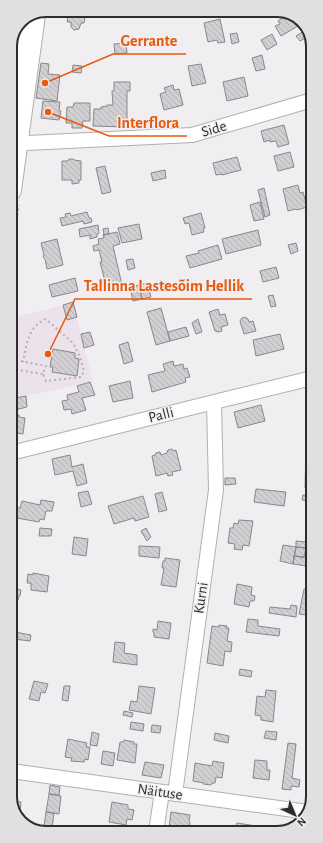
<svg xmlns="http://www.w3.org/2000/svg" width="323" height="843" font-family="'Alegreya Sans',sans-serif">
<defs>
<pattern id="building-back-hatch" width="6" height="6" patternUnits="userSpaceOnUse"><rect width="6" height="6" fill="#d1cfd2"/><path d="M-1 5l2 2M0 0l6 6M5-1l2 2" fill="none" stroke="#b4b2b5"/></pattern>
</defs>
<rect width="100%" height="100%" fill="#f1eef1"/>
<path fill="#ebe2eb" d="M73 302 93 382 11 399V327L12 325 13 317 46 310Z"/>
<path fill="url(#building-back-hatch)" stroke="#89878b" d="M69 10H92L91 13 86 12 84 23H81L79 29 74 30 71 27V22H67Z
M251 10H259V13L252 15Z
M289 14 301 19 303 23 281 36 275 26 280 24 278 21Z
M220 19 225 42 218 43 217 40 208 42 204 23Z
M307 29 311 35 300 41 296 36Z
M237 33 239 42 232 44 230 34Z
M272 34 277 44 267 50 261 40Z
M126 43 127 53 115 54 114 44Z
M262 55 265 69 256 71 252 58Z
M41 63 49 64 48 74 60 75 57 101 36 98Z
M201 64 206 83 192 86 188 66Z
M73 65 82 66 81 73 72 72Z
M244 77 248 96 227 101 223 82Z
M114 82H130V91H127V127L93 126 94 109H101V107L107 106V105H113L112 92V91H114Z
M173 85 174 90 179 89 183 105 164 110 160 94 166 92 164 88Z
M43 101 60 102 59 111H61L59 120 41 118Z
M74 103H90V121H83L82 128H72V123H66L67 107H73Z
M284 125 289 144 278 147 276 141 270 142V140L264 142 261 131Z
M290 152 294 167 278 171 274 156Z
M237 157 241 170 222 175V174L216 175 213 163Z
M69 159H73L74 160 81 161V180H79V183L72 184V180H62V161H68Z
M105 166 111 192 102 194 96 168Z
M165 170 166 178 153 181 151 173Z
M298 185 300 193 303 192 307 207 297 210 296 209 288 211 283 189Z
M264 188 270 215 265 217 258 190Z
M260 202 264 219 254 221 250 205Z
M87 212 89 218H91L92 222 84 224 83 221 62 226 60 218 66 217 65 214 70 213 71 216Z
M201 213 205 228 203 229 204 232 192 235 189 223 185 224 183 218Z
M139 224 142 239 122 243 118 228Z
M98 225 99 233 97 234V237L90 239V235L80 237 79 229Z
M108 228 109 234 104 235 103 229Z
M258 230 261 245 226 254 222 239Z
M117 232 120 244 113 246 122 285 107 289 100 262H102L99 250 94 251 93 246 99 244 98 239 104 238 103 235Z
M57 239 63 265 47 269 45 259 43 257 44 255 41 243Z
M296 243 298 251 291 254 288 245Z
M218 245 222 259 190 268 186 256 199 253 198 251Z
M133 259 135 268 128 270 126 260Z
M276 267 279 278 263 282 260 271Z
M75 278 78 291 52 297 49 285Z
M147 283 151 297 142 299 139 285Z
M139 285 142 299 133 301 130 287Z
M273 295 276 306 271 307 268 296Z
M73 302 77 317 67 320 63 305Z
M161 308 170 341 156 345 147 312Z
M218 309 220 315 225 314 228 325 221 327 222 331 217 332V331H215L209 312Z
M245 317 248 319 249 322 253 321 256 331 244 334 240 321 242 318Z
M198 319 202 332 196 334 192 323Z
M186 327 189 336 170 341 168 332Z
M90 332 94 345 84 348 81 334Z
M280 334 284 349 256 356 253 340Z
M128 342 133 361 124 364 119 345Z
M53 349 75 353V358L79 359 77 376 52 372 53 367H50Z
M173 361 174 366 183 364 184 369 187 368 190 377 185 378 186 382 152 392 148 375 165 371 163 364Z
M130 381 133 398 113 402 109 386Z
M90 382 95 395 82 398 86 410 72 414 71 409 64 410 62 401 68 400 67 395 79 392 77 386Z
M26 396 27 407 11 411V399Z
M261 405 265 421 238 428 234 412Z
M11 413 19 415V417L25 418 23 434 11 432Z
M307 429H312V448L306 447Z
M306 447 312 448V489L305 488Z
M172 449 173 451 176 450 181 470 172 472 173 475 168 476 167 473 156 476 152 456 155 455 156 453 160 452 161 455 167 453 168 450Z
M70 455 72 467 83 464 87 483 77 486 73 471 55 475 52 459Z
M225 478H235L236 484 225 485Z
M256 489 286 492 284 506 254 502Z
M88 491 92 504 81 507 78 493Z
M162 492 167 510 159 512 155 494Z
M303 495 309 496 308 501 302 500Z
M143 496 149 517 135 521 134 518 114 524 108 506Z
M41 500 54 502 52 511H46L44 520 40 519 39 522 11 517V507L20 508 22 501 40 505Z
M310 504H313V531L307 530Z
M239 520 253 521 249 546 243 545 242 550 234 549 235 544 228 543 230 528H233L234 523 238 524Z
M40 528 52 529 51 536H39Z
M146 528 151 537 147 541 141 531Z
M74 537 88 539 86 556 72 554Z
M296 541 307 542 306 548 296 547Z
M283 545 296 547 293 564 280 561Z
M139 546 160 547 159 558 139 556Z
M296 547 306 548 304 557 294 556Z
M294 556 313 559V567L293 564Z
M165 558 180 560 176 587 161 585 164 568H162L163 561H165Z
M11 570H15L14 583 11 582Z
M33 573 49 576 47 592 31 590V583H27L28 574 33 575Z
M237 584 252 587 251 595 255 596 254 601H250L249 607 234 604Z
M11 588 21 590 20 596H19L18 600 11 599Z
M304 589 313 590V616L299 614Z
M291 605 297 606 296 617 269 613 270 607 290 609Z
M248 619 258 620V626L280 629 279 636 246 632Z
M158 621 171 623 169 639 154 637V633L153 632V629L157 630Z
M219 625 227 626 226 628H229L227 641 232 642 231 652 225 651 223 666 207 663 212 626 219 627Z
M15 632 31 635 30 641 14 639Z
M115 642 125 643 124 653 137 655V665L113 662Z
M240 669 252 671 251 677 239 675Z
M308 671H312L311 680H313V686L306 685Z
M34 681 48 684 45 693 41 692 39 701 29 699Z
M11 682 15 684 14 686 16 687 13 695H11Z
M64 686H70L68 701 62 700Z
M139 686 155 688 151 714 129 710 131 701 137 702Z
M266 690 276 691 273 722 261 720V716L255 715 257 696 265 697Z
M124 711 133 713 132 717 123 715Z
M131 722 144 724 143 731 130 729Z
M152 725 161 726 160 733 151 732Z
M266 731 277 732 276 740 264 738Z
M92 732 99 734 97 746 90 745Z
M215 733 229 736 228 743 214 740Z
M68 739 87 743 86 747H90L88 760 85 759 84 762 71 761 72 758 65 757Z
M124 740 134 742V744H137L135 763 117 760 120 742H123Z
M288 743 296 744 292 778 300 780 299 787 291 786V790L282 789Z
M103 751 115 753 113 766 101 764Z
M255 760 267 761V770H270L269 780 253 778Z
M213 761 224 763 222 778 216 777 215 783H212L211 785 203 784 204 783 193 781 195 763 212 766Z
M145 762 164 765 161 778 142 775Z
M310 766H313V778L309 777Z
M50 785 60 787 59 795 49 794Z
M49 794 61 796 59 814 46 812Z
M11 801 21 802 20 813 17 812 16 815 11 807Z
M112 802 128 805V809L134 810 132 820 127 819 126 825 109 822Z
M46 812 54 813 52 828 44 827Z
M171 812 190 815 189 821 190 823V827L188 828 187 832H167V829H169Z
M237 823 256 826 255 832H232L233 825 236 826Z"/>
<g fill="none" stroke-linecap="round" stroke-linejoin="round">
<g stroke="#b2afb2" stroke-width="16">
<path id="minor" d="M10 141 27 143 192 135 312 100
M11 453 214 402 312 378
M11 771 308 812
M175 794 216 490 214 402
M156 832 162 792"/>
</g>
<g stroke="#b2afb2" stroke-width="24">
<path id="trunk" d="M10 69 15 33
M10 190 34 15"/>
</g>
<path stroke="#b3b1b3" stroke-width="2" stroke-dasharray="2 3" stroke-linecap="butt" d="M10 265 19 205
M11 359 46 366 43 374 46 381 81 377 84 371 80 357 73 343 48 321 45 319C27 329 27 344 23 362
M11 369 43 374"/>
<use href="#minor" stroke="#fff" stroke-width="14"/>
<use href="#trunk" stroke="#fff" stroke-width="22"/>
</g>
<g text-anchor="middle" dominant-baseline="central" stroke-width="3" stroke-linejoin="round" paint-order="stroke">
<g font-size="15" fill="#2e2d2e" stroke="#f1eef1">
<text transform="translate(214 129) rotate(-16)">Side</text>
<text transform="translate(161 415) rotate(-14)">Palli</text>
<text transform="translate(201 598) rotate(-82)">Kurni</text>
<text transform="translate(160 792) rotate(8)">Näituse</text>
</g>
</g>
<path d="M0 0H323V843H0ZM46 17H277A29 29 0 0 1 306 46V797A29 29 0 0 1 277 826H46A29 29 0 0 1 17 797V46A29 29 0 0 1 46 17Z" fill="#e1dfe1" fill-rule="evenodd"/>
<path fill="none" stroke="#2e2d2e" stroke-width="2" d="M46 17H277A29 29 0 0 1 306 46V797A29 29 0 0 1 277 826H46A29 29 0 0 1 17 797V46A29 29 0 0 1 46 17Z"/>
<path fill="none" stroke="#e8590c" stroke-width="1.5" d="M45 83L113 54H186M48 112L109 136H187M48 354L75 299H252"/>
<g fill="#e8590c" stroke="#f1eef1" stroke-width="1.5">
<circle cx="45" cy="83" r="4"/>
<circle cx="48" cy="112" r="4"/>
<circle cx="48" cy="354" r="4"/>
</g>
<g font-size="16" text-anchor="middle" font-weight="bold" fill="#e8590c" stroke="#f1eef1" stroke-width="3" stroke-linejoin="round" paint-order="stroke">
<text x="149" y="46">Gerrante</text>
<text x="148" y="128">Interflora</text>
<text x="164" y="291">Tallinna Lastesõim Hellik</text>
</g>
<g transform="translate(295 815) rotate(136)" stroke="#f1eef1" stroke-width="3" paint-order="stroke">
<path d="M0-3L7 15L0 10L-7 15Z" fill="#2e2d2e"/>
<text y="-6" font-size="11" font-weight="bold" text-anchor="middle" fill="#2e2d2e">N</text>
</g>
</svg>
